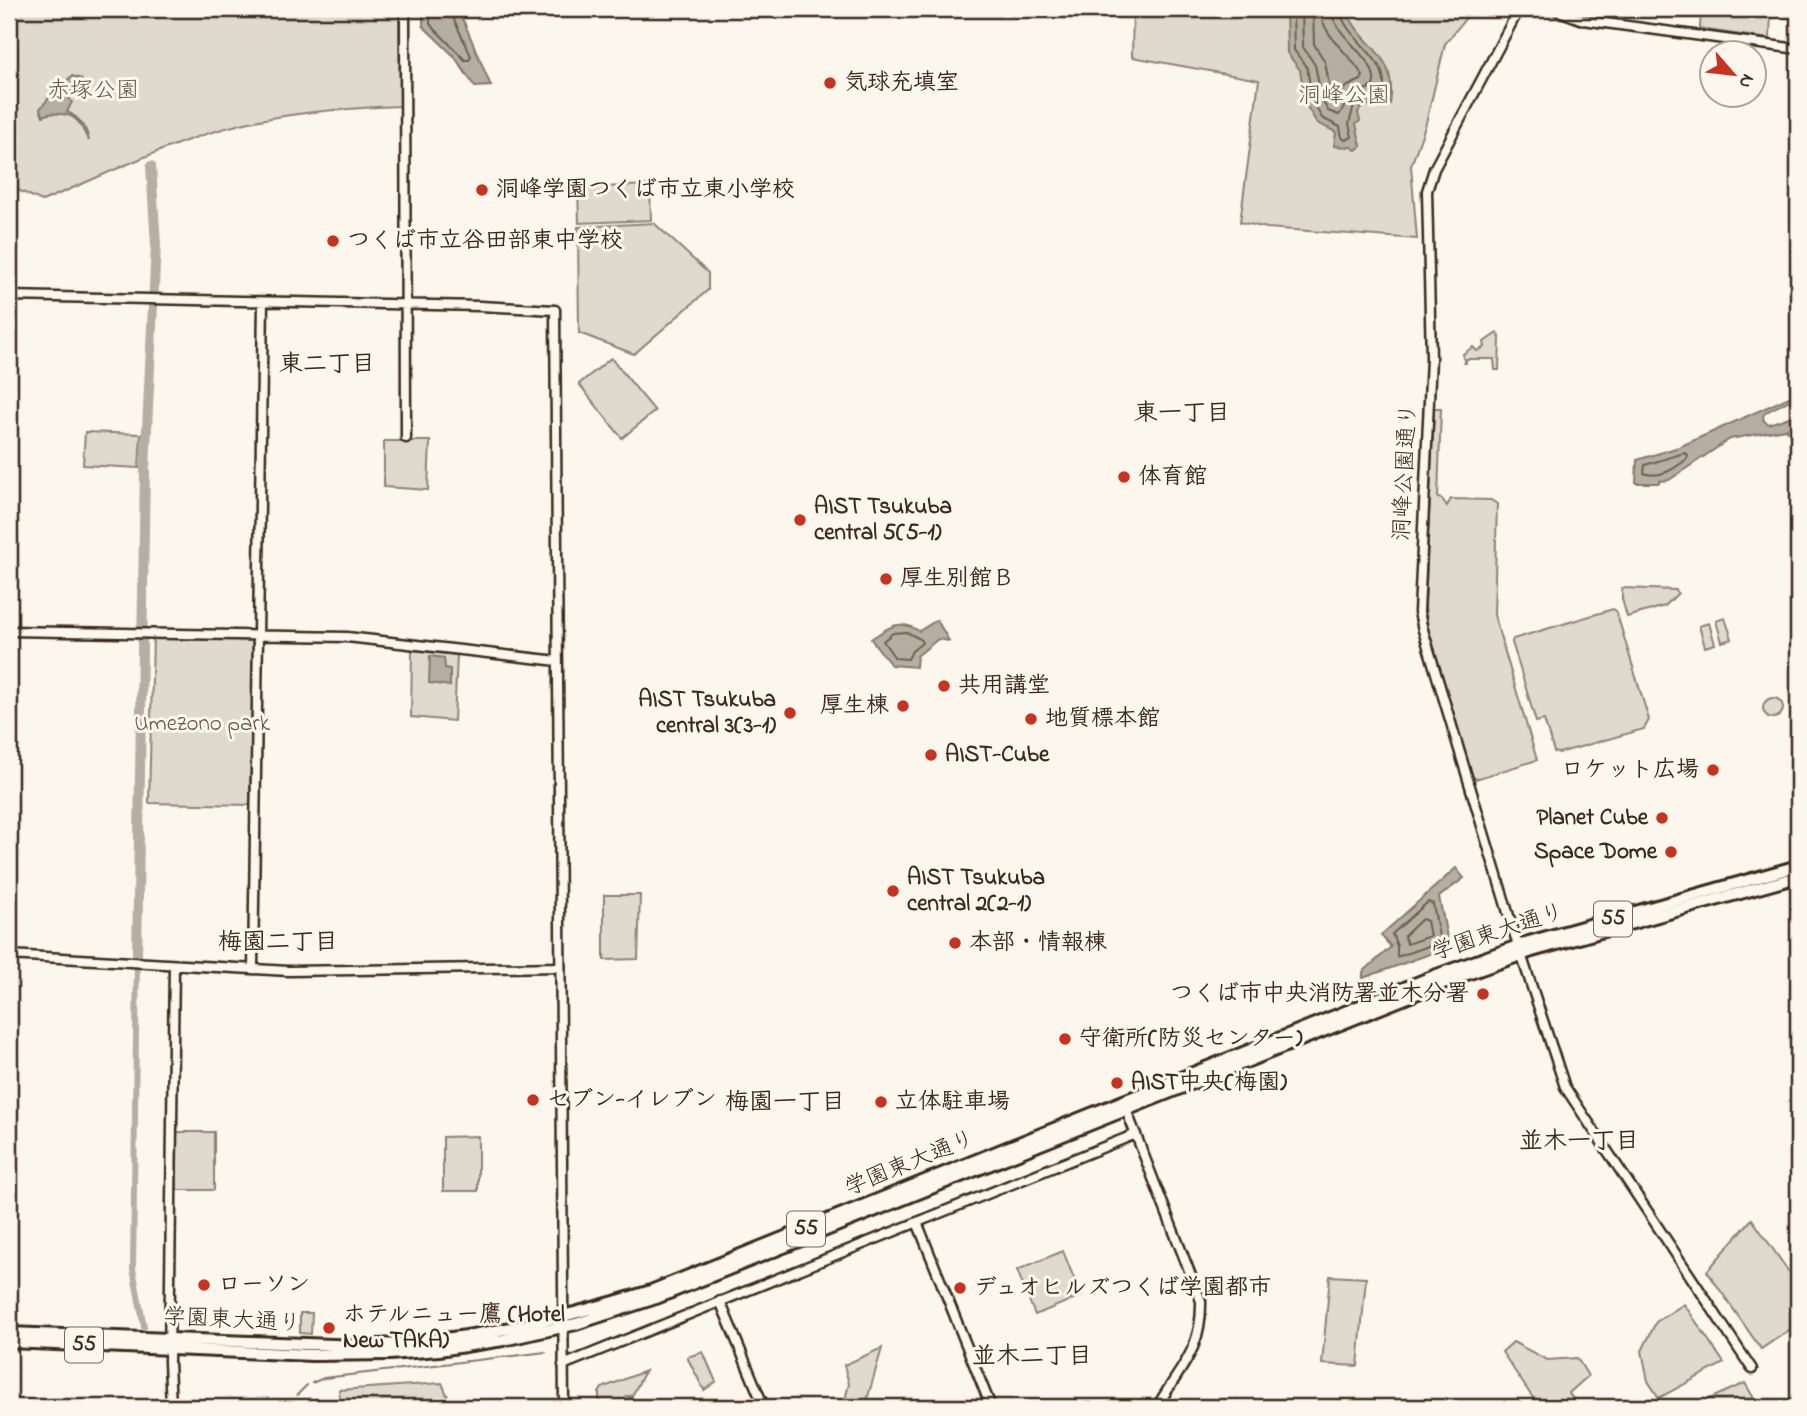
<svg xmlns="http://www.w3.org/2000/svg" width="1807" height="1416" font-family="'Indie Flower','Klee One',sans-serif">
<rect width="100%" height="100%" fill="#fbf7ec"/>
<filter id="ink" filterUnits="userSpaceOnUse"><feTurbulence type="fractalNoise" baseFrequency=".0143" numOctaves="2"/><feDisplacementMap in="SourceGraphic" scale="14" xChannelSelector="R" yChannelSelector="G"/><feConvolveMatrix kernelMatrix="1 2 1 2 8 2 1 2 1" color-interpolation-filters="sRGB"/></filter>
<g filter="url(#ink)">
<path fill="#dfd9ce" stroke="#8d8276" stroke-width="2" d="M9 9H399L400 106C348 108 292 112 241 124 175 140 105 175 42 201L9 186Z
M1133 9H1473L1445 44 1426 123 1411 166 1417 239 1267 228 1240 222 1259 80 1132 57Z
M1701 9H1771L1770 39 1700 29Z
M650 185 651 220 579 223 578 188Z
M654 223 708 273V290L634 354 579 333 578 227Z
M1497 333 1500 338 1499 370H1495L1494 359H1466V363H1464L1463 354 1473 347 1477 351 1485 347 1484 342Z
M611 358 655 411 622 438 579 384Z
M1434 408H1441L1438 498 1442 499 1447 506 1451 499 1491 500 1497 504 1494 615 1537 760 1476 779 1472 776 1428 627 1425 607Z
M85 432 141 434 139 468 83 465Z
M384 441H430L428 490 384 487Z
M1622 588 1676 590 1678 593 1665 606 1627 617 1622 599Z
M1613 609 1616 611 1649 720 1644 729 1559 753 1554 752 1544 720 1536 722 1512 642 1513 639Z
M1725 618 1732 639 1722 642 1716 621Z
M1709 623 1715 644 1705 647 1699 626Z
M153 636 249 638 254 645 250 805 149 803Z
M412 650 457 655 454 721 411 717Z
M1763 708a10 10 0 1 1 20 0a10 10 0 1 1-20 0Z
M604 895H640L638 959 604 960Z
M177 1132H214V1190H177Z
M478 1136V1191H443V1137Z
M1752 1219 1798 1285V1324L1761 1349 1707 1271Z
M1063 1251 1081 1296 1035 1315 1017 1270Z
M1330 1276 1366 1278 1358 1366 1322 1364Z
M1684 1304 1724 1363 1659 1398 1648 1381 1642 1351 1656 1322Z
M300 1313H312L311 1334 300 1333Z
M1513 1342 1547 1360 1577 1358 1588 1376 1569 1393 1578 1407H1539L1502 1352Z
M882 1348 865 1407H843L849 1384 844 1365Z
M703 1352 716 1382 704 1390 687 1357Z
M645 1371 632 1396H626L631 1398 625 1407H615V1405L599 1406V1393L602 1388Z
M442 1383 452 1407H341L339 1390Z
M1745 1383 1759 1407H1691Z"/>
<path fill="#b6aea2" stroke="#85796d" stroke-width="2" d="M423 9H454L464 22 491 86 475 87 454 56 423 26Z
M1286 9H1346C1361 49 1398 50 1390 104L1387 106 1379 101 1360 109 1358 113 1360 121 1356 124 1361 146 1356 150 1351 147 1334 146 1336 132 1317 123 1306 105 1300 70 1287 53Z
M72 76 81 79 82 85 70 92 68 97 72 102 67 112C79 117 87 128 89 141 80 128 82 116 61 114 53 113 50 113 43 116L40 109 56 89Z
M1798 393V396L1766 412 1763 416 1764 421 1769 424 1795 415 1798 422 1787 428 1788 431 1785 429 1730 439 1669 480 1659 481V483H1636L1637 460 1679 447Z
M937 620 949 641 938 639 917 656 916 667 891 665 871 639C889 627 899 618 919 631Z
M430 656 444 658 445 668 450 669V686L429 683Z
M1456 868 1464 878 1439 897 1449 947 1363 978V972L1391 947 1381 935Z"/>
<g fill="none" stroke-linecap="round" stroke-linejoin="round">
<path stroke="#6c5f53" stroke-width="2" d="M430 9V24L465 60H469L471 56 449 9
M1293 9 1294 50 1307 68 1313 102 1322 118 1340 127 1342 138 1346 140 1352 137 1349 124 1354 105 1383 94C1392 56 1344 41 1340 9
M1302 9 1303 47 1315 65 1322 100 1328 111 1339 115 1350 97 1373 86C1382 61 1333 37 1331 9
M1313 9 1314 44 1325 62 1331 95 1335 97 1346 87 1361 80 1363 76C1350 53 1322 37 1320 9
M1684 453 1688 455 1687 459C1674 469 1660 479 1644 473L1645 465Z
M906 632 920 639 922 643 912 651 908 659 895 658 883 641 893 633Z
M1428 902 1433 904 1440 942 1397 957V946L1392 934Z
M1422 919 1427 921 1430 936 1407 944 1404 936Z"/>
<path stroke="#85796d" stroke-width="2" d="M312 1383 324 1378 546 1352
M297 1395 307 1385
M286 1407 292 1400"/>
<path stroke="#b6aea2" stroke-width="6" d="M137 957 133 1269 144 1327"/>
<path stroke="#b6aea2" stroke-width="10" d="M137 957 145 469 156 245 151 166"/>
<g stroke="#3b2a1e" stroke-width="13">
<path id="tertiary" d="M405 9 406 438
M1519 9 1434 169 1427 191 1431 358 1419 612 1423 630 1516 939 1565 1087 1752 1369
M1553 9 1583 20 1798 49
M9 296 480 306 555 310 564 1407
M9 631 347 637 558 661
M9 955 288 971 560 967
M253 969 263 302
M1125 1107 1201 1301C1202 1351 1180 1367 1157 1407
M917 1222 991 1407
M720 1301 764 1407
M563 1365 1136 1134
M171 1407 169 1362 174 965"/>
</g>
<g stroke="#3b2a1e" stroke-width="16">
<path id="primary" d="M9 1333 360 1346C461 1343 555 1321 651 1291L1437 975 1529 942 1798 866
M9 1342 313 1355 389 1354 439 1350 503 1340 576 1324 656 1298 1453 979 1532 951 1798 877"/>
</g>
<use href="#tertiary" stroke="#fbf7ec" stroke-width="8"/>
<use href="#primary" stroke="#fbf7ec" stroke-width="10"/>
</g>
</g>
<g fill="#c8321e" stroke="#fbf7ec" stroke-width="2.5">
<circle cx="830" cy="83" r="7"/>
<circle cx="482" cy="190" r="7"/>
<circle cx="333" cy="241" r="7"/>
<circle cx="1124" cy="477" r="7"/>
<circle cx="800" cy="520" r="7"/>
<circle cx="886" cy="579" r="7"/>
<circle cx="944" cy="686" r="7"/>
<circle cx="903" cy="706" r="7"/>
<circle cx="790" cy="713" r="7"/>
<circle cx="1031" cy="719" r="7"/>
<circle cx="931" cy="755" r="7"/>
<circle cx="1713" cy="770" r="7"/>
<circle cx="1662" cy="818" r="7"/>
<circle cx="1671" cy="852" r="7"/>
<circle cx="893" cy="891" r="7"/>
<circle cx="955" cy="943" r="7"/>
<circle cx="1483" cy="994" r="7"/>
<circle cx="1065" cy="1039" r="7"/>
<circle cx="1117" cy="1083" r="7"/>
<circle cx="533" cy="1100" r="7"/>
<circle cx="881" cy="1102" r="7"/>
<circle cx="204" cy="1285" r="7"/>
<circle cx="960" cy="1288" r="7"/>
<circle cx="329" cy="1328" r="7"/>
</g>
<g text-anchor="middle" dominant-baseline="central" stroke-width="6" stroke-linejoin="round" paint-order="stroke">
<g fill="#fbf7ec" stroke="#75685c" stroke-width="2">
<rect x="1594" y="901.5" width="38" height="35" rx="5"/>
<rect x="787" y="1211.5" width="38" height="35" rx="5"/>
<rect x="65" y="1327.5" width="38" height="35" rx="5"/>
</g>
<g font-size="21" font-weight="bold" fill="#3b2a1e">
<text x="1613" y="919">55</text>
<text x="806" y="1229">55</text>
<text x="84" y="1345">55</text>
</g>
<g font-size="23" font-weight="bold" fill="#3b2a1e" stroke="#fbf7ec" text-anchor="start">
<text x="844" y="83">気球充填室</text>
<text x="496" y="190">洞峰学園つくば市立東小学校</text>
<text x="347" y="241">つくば市立谷田部東中学校</text>
<text x="1138" y="477">体育館</text>
<text x="814" y="507">AIST Tsukuba<tspan x="814" dy="26">central 5(5-1)</tspan></text>
<text x="900" y="579">厚生別館Ｂ</text>
<text x="958" y="686">共用講堂</text>
<text x="776" y="700" text-anchor="end">AIST Tsukuba<tspan x="776" dy="26">central 3(3-1)</tspan></text>
<text x="889" y="706" text-anchor="end">厚生棟</text>
<text x="1045" y="719">地質標本館</text>
<text x="945" y="755">AIST-Cube</text>
<text x="1699" y="770" text-anchor="end">ロケット広場</text>
<text x="1648" y="818" text-anchor="end">Planet Cube</text>
<text x="1657" y="852" text-anchor="end">Space Dome</text>
<text x="907" y="878">AIST Tsukuba<tspan x="907" dy="26">central 2(2-1)</tspan></text>
<text x="969" y="943">本部・情報棟</text>
<text x="1469" y="994" text-anchor="end">つくば市中央消防署並木分署</text>
<text x="1079" y="1039">守衛所(防災センター)</text>
<text x="1131" y="1083">AIST中央(梅園)</text>
<text x="547" y="1100">セブン-イレブン</text>
<text x="895" y="1102">立体駐車場</text>
<text x="218" y="1285">ローソン</text>
<text x="974" y="1288">デュオヒルズつくば学園都市</text>
<text x="343" y="1315">ホテルニュー鷹 (Hotel<tspan x="343" dy="26">New TAKA)</tspan></text>
</g>
<g font-size="23" fill="#64564a" stroke="#fbf7ec">
<text x="93" y="91">赤塚公園</text>
<text x="1344" y="96">洞峰公園</text>
<text x="202" y="724">Umezono park</text>
</g>
<g font-size="23" fill="#3b2a1e" stroke="#fbf7ec">
<text transform="translate(1406 472) rotate(-87)">洞峰公園通り</text>
<text transform="translate(1498 933) rotate(-18)">学園東大通り</text>
<text transform="translate(910 1164) rotate(-22)">学園東大通り</text>
<text transform="translate(232 1321) rotate(3)">学園東大通り</text>
</g>
<g font-size="24" font-weight="bold" fill="#3b2a1e" stroke="#fbf7ec">
<text x="327" y="365">東二丁目</text>
<text x="1182" y="414">東一丁目</text>
<text x="278" y="943">梅園二丁目</text>
<text x="785" y="1103">梅園一丁目</text>
<text x="1579" y="1142">並木一丁目</text>
<text x="1032" y="1357">並木二丁目</text>
</g>
</g>
<rect width="1807" height="1416" fill="none" stroke="#fbf7ec" stroke-width="35"/>
<rect x="18" y="18" width="1772" height="1381" fill="none" stroke="#3b2a1e" stroke-width="2.5" filter="url(#ink)"/>
<g transform="translate(1733 74) rotate(118)"><circle r="33" fill="#fbf7ec" stroke="#aea59a" stroke-width="2"/>
<path d="M0-5L12 26L0 18L-12 26Z" fill="#c8321e"/>
<text y="-10" font-size="19" font-weight="bold" text-anchor="middle" fill="#3b2a1e">N</text>
</g>
</svg>
